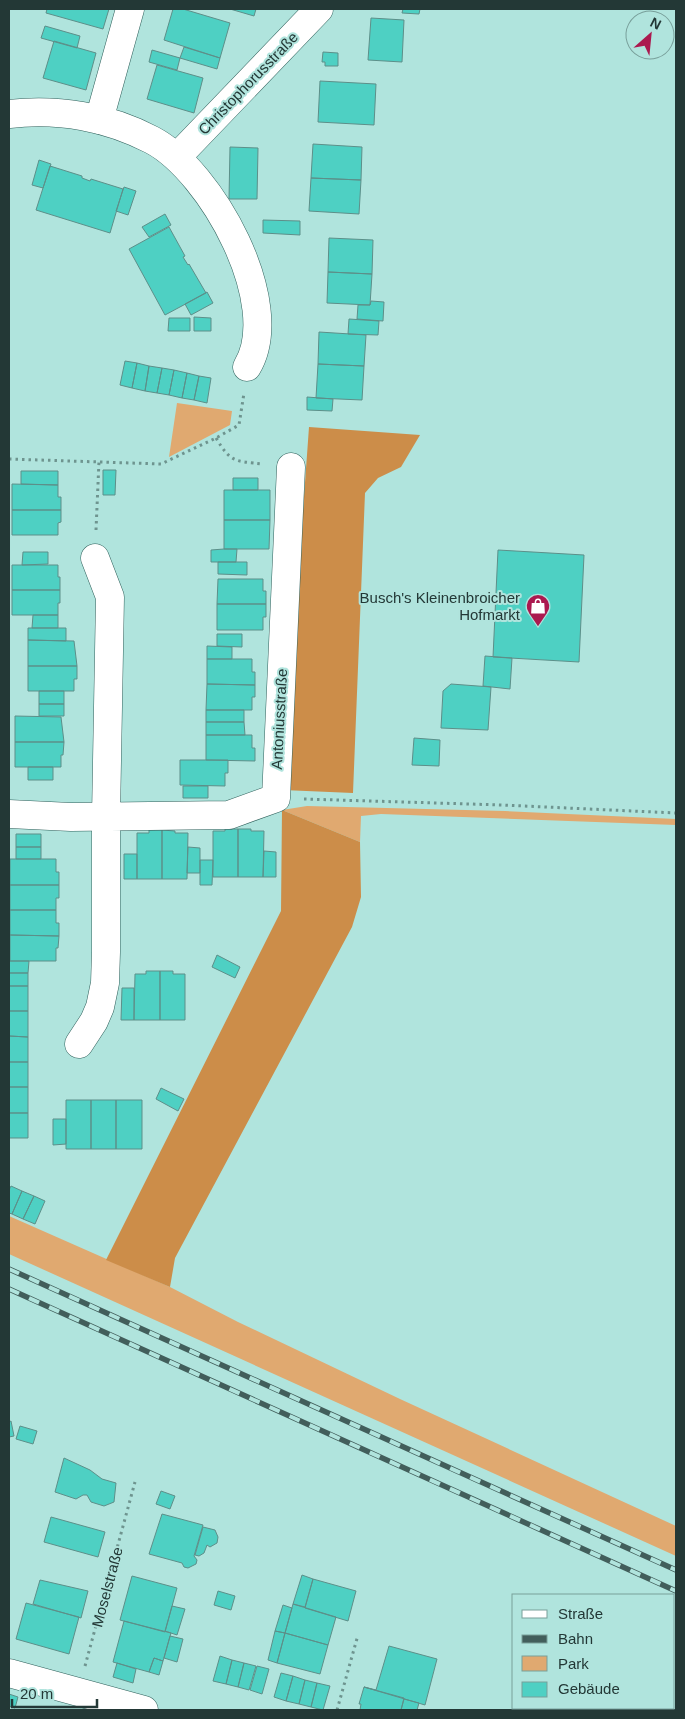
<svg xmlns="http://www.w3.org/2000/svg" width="685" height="1719" font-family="Arial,sans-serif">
<rect width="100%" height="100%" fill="#b0e4dd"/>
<path fill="#e0a970" d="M177 403 232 411 230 425 169 457Z
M307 806 505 811 676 819V825L381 814 361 816 360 842 282 810Z
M9 1216 170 1287 238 1322 400 1399 676 1526V1556L9 1254Z"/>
<path fill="#cc8d49" d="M309 427 420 435 401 467 378 478 365 493 353 793 283 790Z
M282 810 360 842 361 897 352 927 175 1258 170 1287 106 1260 281 911Z"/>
<path fill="#4ed0c3" stroke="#5d8f89" d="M47 9H109L103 29 46 13Z
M173 9H183L230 23 220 58 164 40Z
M230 9H256L254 16Z
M403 9H420L419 14 402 13Z
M371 18 404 20 402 62 368 60Z
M45 26 80 36 77 48 41 38Z
M54 41 96 53 86 90 43 78Z
M184 47 220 58 217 69 180 58Z
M152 50 180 58 177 70 149 62Z
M323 52 338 53V66H325V62H322Z
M157 65 203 78 194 113 147 99Z
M320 81 376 84 374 125 318 122Z
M313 144 362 147 361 180 311 178Z
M230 147 258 148 257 199H229Z
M39 160 51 164 43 188 32 185Z
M50 166 82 176V178L90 181 91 179 123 189 110 233 36 210Z
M311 178 361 180 359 214 309 211Z
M124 187 136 191 128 215 116 211Z
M165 214 171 225 149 237 142 227Z
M263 220 300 221V235L263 233Z
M169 227 185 256 183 257 188 265 189 264 206 293 165 315 129 249Z
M329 238 373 240 372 274 328 272Z
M328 272 372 274 370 305 327 303Z
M207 292 213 303 191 315 185 304Z
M371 301 384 302 383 321 357 319 358 305H370Z
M194 317 211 318V331H194Z
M169 318H190V331H168Z
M349 319 379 321 378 335 348 334Z
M319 332 366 335 364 366 318 364Z
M125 361 137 363 132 388 120 385Z
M137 363 149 366 145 391 132 388Z
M318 364 364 366 362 400 316 398Z
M149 366 162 368 157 393 145 391Z
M162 368 174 370 169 395 157 393Z
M174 370 187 373 182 398 169 395Z
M187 373 199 376 194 400 182 398Z
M199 376 211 378 207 403 194 400Z
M307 397 333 399 332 411 307 410Z
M103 470H116L115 495H103Z
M21 471H58V485L21 484Z
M233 478H258V490H233Z
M12 484 58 485V497H61V510H12Z
M224 490H270V520H224Z
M12 510H61V522L58 523V535H12Z
M224 520H270L269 549H224Z
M224 549H237L236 562H211V550Z
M498 550 584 555 579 662 493 657Z
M23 552H48V564L22 565Z
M218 562H247V575L218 574Z
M12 565H58V577H60V590H12Z
M218 579H263V591H266V604H217Z
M12 590H60V603H58V615H12Z
M217 604H266V617H263V630H217Z
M33 615H58V628H32Z
M28 628H66V641L28 640Z
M217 634H242V647L217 646Z
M28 640 74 641 77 666H28Z
M207 646 232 647V659H207Z
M485 656 512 658 510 689 483 686Z
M207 659H252V672H255V685L207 684Z
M28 666H77V679H74V691H28Z
M207 684 255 685V697H252V710H206Z
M451 684 491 687 488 730 441 728 443 691Z
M39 691H64V704H39Z
M39 704H64V716H39Z
M206 710H244V722H206Z
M15 716 61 717 64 742H15Z
M206 722H244L245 735H206Z
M206 735H252V748H255V761L206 760Z
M414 738 440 740 439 766 412 765Z
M15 742H64L63 755H61V767H15Z
M180 760H228V773H225V786L180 785Z
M28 767H53V780H28Z
M183 786H208V798H183Z
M225 829H238V877H213V831H225Z
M238 829H251V831H264L263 877H238Z
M149 830H162V879H137V833H149Z
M162 830 175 831V833H188L187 879H162Z
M16 834H41V847H16Z
M16 847H41V859H16Z
M188 847 200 848V873H187Z
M264 851 276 852V877H263Z
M124 854H137V879H124Z
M10 859H56V872H59V885H10Z
M200 860H213L212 885H200Z
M10 885H59V898H56V910H10Z
M10 910H56V923H59V936L10 935Z
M10 935 59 936 58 948H56V961H10Z
M217 955 240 967 235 978 212 967Z
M9 961H29L28 973H9Z
M146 971H160V1020H134L135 974H146Z
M160 971H173V974H185V1020H160Z
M9 973H28V986H9Z
M9 986H28V1011H9Z
M122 988H134V1020H121Z
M9 1011H28V1037L9 1036Z
M9 1036 28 1037V1062H9Z
M9 1062H28V1087H9Z
M9 1087H28V1113H9Z
M161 1088 184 1099 178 1111 156 1099Z
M66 1100H91V1149H66Z
M91 1100H116V1149H91Z
M116 1100H142V1149H116Z
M9 1113H28V1138H9Z
M53 1119H66V1144L53 1145Z
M11 1186 22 1191 12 1214 9 1213V1190Z
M22 1191 34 1196 23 1219 12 1214Z
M34 1196 45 1201 35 1224 23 1219Z
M11 1421 14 1436 9 1437V1422Z
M20 1426 37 1431 33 1444 16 1439Z
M64 1458 90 1470 102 1479 116 1483 114 1502 104 1506 91 1502 87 1495H83L76 1499 55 1492Z
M161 1491 175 1496 170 1509 156 1504Z
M162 1514 203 1525 194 1556 197 1560 196 1564 188 1568 184 1567 182 1563 149 1554Z
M51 1517 105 1532 98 1557 44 1542Z
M203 1527 215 1530 218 1537 217 1543 210 1547 207 1545 204 1553 199 1556 195 1555Z
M302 1575 313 1579 305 1607 293 1604Z
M132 1576 177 1588 165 1632 120 1620Z
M313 1579 356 1591 348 1621 305 1608Z
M40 1580 88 1591 81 1618 33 1604Z
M218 1591 235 1596 231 1610 214 1605Z
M26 1603 79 1617 69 1654 16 1639Z
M293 1604 336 1617 328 1645 285 1633Z
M283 1605 292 1608 285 1633 275 1631Z
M172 1606 185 1609 177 1635 165 1631Z
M124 1621 171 1633 163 1661 154 1658 149 1672 113 1662Z
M275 1631 285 1633 277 1663 268 1660Z
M285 1633 328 1645 320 1674 277 1663Z
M170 1636 183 1639 177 1662 164 1658Z
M389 1646 437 1659 425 1705 364 1687 376 1690Z
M220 1656 232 1660 226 1684 213 1681Z
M154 1658 163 1661 159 1675 149 1672Z
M232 1660 244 1663 238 1687 226 1684Z
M117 1663 136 1669 133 1683 113 1677Z
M244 1663 256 1666 249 1690 238 1687Z
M257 1666 269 1669 262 1694 250 1690Z
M281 1673 293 1676 286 1701 274 1697Z
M293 1676 305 1680 299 1704 286 1701Z
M305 1680 317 1683 311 1707 299 1704Z
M317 1683 330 1686 323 1710 311 1707Z
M364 1687 404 1698 401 1710H360L361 1704H359Z
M9 1694 18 1697 15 1708 9 1706Z
M404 1699 419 1703 417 1710H401Z
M529 1708H586L585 1710H528Z"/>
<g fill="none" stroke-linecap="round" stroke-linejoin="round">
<g stroke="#30615c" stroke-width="29">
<path id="minor" d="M9 114C58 108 108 117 152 140 211 171 285 304 247 367
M99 120 130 9
M177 157 319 9
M9 814 71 817 229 815 276 798 291 467
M79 1044 94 1021 100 1007 105 983 106 952V816L110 597 95 558
M9 1673 144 1710"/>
</g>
<path stroke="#6e948f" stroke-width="3" stroke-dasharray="2.5 4" stroke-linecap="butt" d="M216 438C231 463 235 461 263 464
M9 459 161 464 216 438 239 425 244 393
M96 530 99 461
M304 799 502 805 676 813
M85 1666 135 1482
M337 1710 358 1635"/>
<use href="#minor" stroke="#fff" stroke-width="28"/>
<g stroke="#425e5b" stroke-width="5.5">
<path id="rail" d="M9 1269 676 1570
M9 1289 676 1591"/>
</g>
<use href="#rail" stroke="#b0e4dd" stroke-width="4" stroke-dasharray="11" stroke-linecap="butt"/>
</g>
<defs>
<g id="shop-pin" transform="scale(1.25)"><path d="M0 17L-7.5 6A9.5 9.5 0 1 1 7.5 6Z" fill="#ab194f" stroke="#b0e4dd"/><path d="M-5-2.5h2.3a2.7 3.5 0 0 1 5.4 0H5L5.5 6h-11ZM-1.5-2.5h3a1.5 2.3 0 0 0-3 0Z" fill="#fff"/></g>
</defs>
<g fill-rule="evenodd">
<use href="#shop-pin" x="538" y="606"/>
</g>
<g text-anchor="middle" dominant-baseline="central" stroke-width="4" stroke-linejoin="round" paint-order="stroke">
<g font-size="15" fill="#233836" stroke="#b0e4dd">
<text transform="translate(248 83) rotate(-46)">Christophorusstraße</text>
<text transform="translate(279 719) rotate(-87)">Antoniusstraße</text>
<text transform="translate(107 1587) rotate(-75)">Moselstraße</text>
</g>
<g font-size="15" fill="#233836" stroke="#b0e4dd" text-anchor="end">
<text x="520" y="597">Busch's Kleinenbroicher<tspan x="520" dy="17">Hofmarkt</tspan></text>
</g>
</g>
<rect width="685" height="1719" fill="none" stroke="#233836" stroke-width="20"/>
<rect x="512" y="1594" width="162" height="115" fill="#b0e4dd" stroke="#789f9a"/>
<rect x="522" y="1610" width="25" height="8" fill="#ffffff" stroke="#789f9a"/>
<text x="558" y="1619" font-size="15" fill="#233836">Straße</text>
<rect x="522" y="1635" width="25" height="8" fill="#425e5b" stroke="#789f9a"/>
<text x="558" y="1644" font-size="15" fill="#233836">Bahn</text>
<rect x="522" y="1656" width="25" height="15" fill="#e0a970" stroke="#789f9a"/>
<text x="558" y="1669" font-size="15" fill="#233836">Park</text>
<rect x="522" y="1682" width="25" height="15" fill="#4ed0c3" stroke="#789f9a"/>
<text x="558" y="1694" font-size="15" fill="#233836">Gebäude</text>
<g transform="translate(650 35) rotate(27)"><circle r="24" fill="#b0e4dd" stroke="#789f9a"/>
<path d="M0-4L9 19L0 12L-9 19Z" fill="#ab194f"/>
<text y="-8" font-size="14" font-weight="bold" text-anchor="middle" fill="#233836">N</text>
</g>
<path d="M12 1699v8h85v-8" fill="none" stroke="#233836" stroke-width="2.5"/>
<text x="20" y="1699" font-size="15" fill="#233836" stroke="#b0e4dd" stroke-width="4" paint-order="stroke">20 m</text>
</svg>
